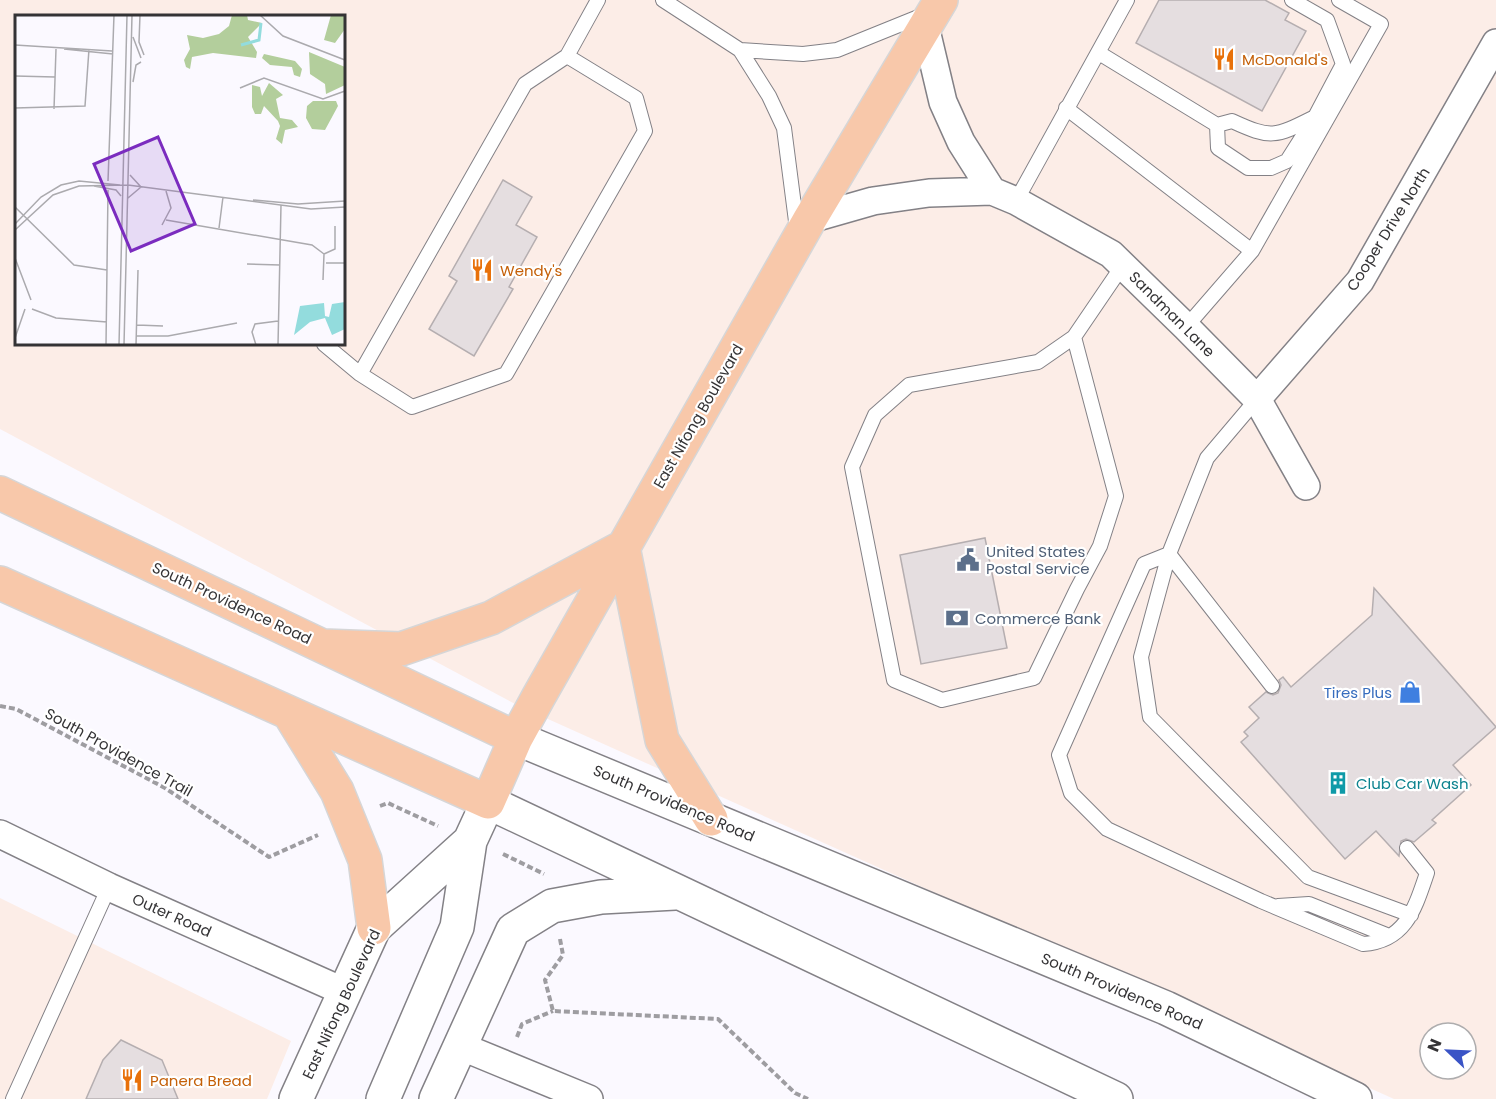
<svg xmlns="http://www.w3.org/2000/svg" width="1496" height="1099" font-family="Poppins,sans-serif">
<rect width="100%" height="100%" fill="#fbf9ff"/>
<path fill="#fcede7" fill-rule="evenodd" d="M0 0H1496V1099H1394L519 706 0 429ZM16 16H344V344H16ZM1430 1033H1466V1069H1430Z
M0 898 291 1041 267 1099H0Z"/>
<path fill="#e5dee0" stroke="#b5aeb0" stroke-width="1.5" d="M1159 0H1265L1289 13 1285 20 1306 31 1262 111 1136 43Z
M503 180 532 197 516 225 537 237 509 287 513 289 474 356 429 329 457 281 449 276Z
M985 538 1007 648 921 664 900 555Z
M1374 588 1496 727 1453 765 1471 785 1432 820 1436 823 1414 842 1406 839 1401 841 1399 856 1376 831 1345 859 1241 742 1248 736 1244 732 1259 718 1249 707 1266 692 1273 695 1278 693 1281 685 1279 680 1283 677 1291 687 1372 615Z
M121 1040 162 1060 178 1099H86L103 1060Z"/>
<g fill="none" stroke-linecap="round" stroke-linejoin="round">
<g stroke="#838186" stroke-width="16">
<path id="service" d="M663 0 740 50 769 96 784 128 797 229
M740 50 803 54 837 50 926 14
M1099 53 1217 125 1232 121C1271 139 1275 137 1313 118
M567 56 598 0
M1066 108 1252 251
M1217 125 1218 148 1248 168H1271L1287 161 1315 117 1343 64 1327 20 1292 0
M1016 201 1127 0
M1186 327 1252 251 1381 24 1339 0
M1074 337 1116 496 1100 546 1077 589 1034 678 942 700 894 680 852 467 875 415 909 385 1038 362 1074 337 1123 265
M324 344 360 374 412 407 506 374 645 131 636 98 567 56 525 84 360 374
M1257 399 1207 458 1169 554 1141 657 1150 717 1308 877 1411 915
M1169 554 1144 564 1059 755 1071 793 1107 829 1261 901 1363 944C1406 941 1415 908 1427 873L1407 848
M1169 554 1272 686
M1278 906 1309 904 1389 936
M13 1099 109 887"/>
</g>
<g stroke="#838186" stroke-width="30">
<path id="minor" d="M925 26 943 102 961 142 992 191
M810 219 873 201 929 193 992 191 1016 201 1111 254 1186 327 1257 399 1306 486
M1257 399 1360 281 1496 43
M0 834 109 887 345 992
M460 1046 589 1099"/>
</g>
<g stroke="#838186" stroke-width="36">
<path id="secondary" d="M516 738 1166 1008 1355 1099
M296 1099 374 928 470 841
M383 1099 457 927 470 841 488 802 1116 1099
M436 1099 513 930 552 906 601 897 675 893"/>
</g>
<g stroke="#d6d6d7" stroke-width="36">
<path id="primary" d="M0 493 516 738
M0 583 488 802 516 738 539 696 810 219 941 0
M323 646 401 649 491 618 623 547 662 740 711 819
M289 713 337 791 365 860 374 928"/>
</g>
<path stroke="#9e9da1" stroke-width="4" stroke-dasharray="6 3" stroke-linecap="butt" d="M0 706 16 709 165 788 269 857 318 835
M380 806 388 803 438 826
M503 854 544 874
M560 939 563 955 545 980 553 1011 718 1019 795 1093 808 1099
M517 1037 522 1024 553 1011"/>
<use href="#service" stroke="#fff" stroke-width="14"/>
<use href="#minor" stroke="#fff" stroke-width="27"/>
<use href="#secondary" stroke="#fff" stroke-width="33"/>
<use href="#primary" stroke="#f8c8aa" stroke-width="33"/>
</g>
<defs>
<g id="restaurant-bare" transform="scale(1.8)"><path d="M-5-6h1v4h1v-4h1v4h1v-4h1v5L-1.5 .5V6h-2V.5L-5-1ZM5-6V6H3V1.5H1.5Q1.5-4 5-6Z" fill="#e8710a" stroke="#fff" stroke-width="2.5" paint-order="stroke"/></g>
<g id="civic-bare" transform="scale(1.8)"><path d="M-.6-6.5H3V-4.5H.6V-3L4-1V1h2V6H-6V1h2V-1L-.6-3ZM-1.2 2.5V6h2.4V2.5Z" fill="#5c6f8a" stroke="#fff" stroke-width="2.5" paint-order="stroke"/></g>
<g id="bank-bare" transform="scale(1.8)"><path d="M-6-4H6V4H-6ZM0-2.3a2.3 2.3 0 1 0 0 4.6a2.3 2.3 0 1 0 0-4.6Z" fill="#5c6f8a" stroke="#fff" stroke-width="2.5" paint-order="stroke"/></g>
<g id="shop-bare" transform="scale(1.8)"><path d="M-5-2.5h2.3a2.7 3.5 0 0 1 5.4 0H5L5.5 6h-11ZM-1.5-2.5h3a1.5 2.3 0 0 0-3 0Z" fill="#3f7fe0" stroke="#fff" stroke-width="2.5" paint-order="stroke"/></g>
<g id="building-bare" transform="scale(1.8)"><path d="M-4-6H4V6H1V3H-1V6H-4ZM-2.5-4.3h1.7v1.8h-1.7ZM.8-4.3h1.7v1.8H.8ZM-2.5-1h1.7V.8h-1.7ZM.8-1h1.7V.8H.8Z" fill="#0f9aa8" stroke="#fff" stroke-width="2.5" paint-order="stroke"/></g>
</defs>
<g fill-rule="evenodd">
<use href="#restaurant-bare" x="1224" y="59"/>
<use href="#restaurant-bare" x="482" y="270"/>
<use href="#civic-bare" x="968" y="560"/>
<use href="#bank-bare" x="957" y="618"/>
<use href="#shop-bare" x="1410" y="692"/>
<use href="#building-bare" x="1338" y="783"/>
<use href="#restaurant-bare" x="132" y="1080"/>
</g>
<g text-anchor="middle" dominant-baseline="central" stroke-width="4.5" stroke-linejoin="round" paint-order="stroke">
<g font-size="15" fill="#c56008" stroke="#fff" text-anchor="start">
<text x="1242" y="59">McDonald's</text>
<text x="500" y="270">Wendy's</text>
<text x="150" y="1080">Panera Bread</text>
</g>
<g font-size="15" fill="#343335" stroke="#fff">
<text transform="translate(1388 229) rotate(-58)">Cooper Drive North</text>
<text transform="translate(1172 314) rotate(45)">Sandman Lane</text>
<text transform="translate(698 416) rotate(-60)">East Nifong Boulevard</text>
<text transform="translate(232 603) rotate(25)">South Providence Road</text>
<text transform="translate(119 752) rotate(29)">South Providence Trail</text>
<text transform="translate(674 803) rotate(23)">South Providence Road</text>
<text transform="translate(172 915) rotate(24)">Outer Road</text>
<text transform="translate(1122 991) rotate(23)">South Providence Road</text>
<text transform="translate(341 1004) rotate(-65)">East Nifong Boulevard</text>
</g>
<g font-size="15" fill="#4e5e75" stroke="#fff" text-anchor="start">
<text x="986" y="551">United States<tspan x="986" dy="17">Postal Service</tspan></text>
<text x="975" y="618">Commerce Bank</text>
</g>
<g font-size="15" fill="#366cbe" stroke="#fff" text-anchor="end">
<text x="1392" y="692">Tires Plus</text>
</g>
<g font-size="15" fill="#0d838f" stroke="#fff" text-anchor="start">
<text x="1356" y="783">Club Car Wash</text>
</g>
</g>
<g transform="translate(15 15)">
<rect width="330" height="330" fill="#fbf9ff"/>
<path d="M217 0H232L233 5 247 8 233 22 242 37 241 43 198 38 177 42 175 54 171 52 169 45 175 34 172 20 188 23 204 19 214 11ZM316 0H330V14L320 28 309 25ZM294 37 330 52V70L311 79 310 69 295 59ZM249 39 280 46 287 54 285 62 279 60 277 52 255 50 247 43ZM254 68 268 80 261 84 265 103 277 105 283 112 270 115 267 129 261 124 265 111 263 106 249 91 246 99H240L237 92V70L245 72 247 81ZM298 86H321L323 91 310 115 297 114 291 103 292 91Z" fill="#b3ce9c"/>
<path d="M330 287V314L317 320 310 303 295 307 279 320 285 291 309 288 310 301 314 302 317 289Z" fill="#93dcdd"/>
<path fill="none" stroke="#93dcdd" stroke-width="3" d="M226 30 244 25 246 8"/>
<path fill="none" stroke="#abaaae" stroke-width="1.5" d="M125 0 124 27 129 40M245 0 268 21 330 45M118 22 126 43M0 30 97 36M49 34 98 39M0 61 40 62M118 67 121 50 126 47M225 73 249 63 308 84 330 76M0 93 70 91 74 34M39 94 41 34M93 166 99 0M79 171 101 175 106 181M113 183 126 172 115 160M238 185 283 189 330 186M0 192 59 250 92 255M151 205 297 230 309 239M0 209 26 182 46 170 64 166 105 170M147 210 156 193 151 176M204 213 208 182M0 215 38 180 64 171 113 170 296 194 330 192M309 239 320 234V211M0 243 16 285M311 248H330M232 249 265 250M308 265 309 239M17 294 41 303 92 307M122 310 148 311M121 321H153L222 308M0 323 10 294M91 330 93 175M104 330 112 0M109 330 117 0M121 330 123 255M241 330 237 317 240 309 263 306M263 330 266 190"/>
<path fill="#7b2cbf" fill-opacity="0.15" stroke="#7b2cbf" stroke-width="3" d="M143 122 180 209 116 236 79 149Z"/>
<rect width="330" height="330" fill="none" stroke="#343335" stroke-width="3"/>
</g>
<g transform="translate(1448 1051) rotate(293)"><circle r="28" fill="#ffffff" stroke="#aeadae" stroke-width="1.5"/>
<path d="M0-4.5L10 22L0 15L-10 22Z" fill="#3a54c6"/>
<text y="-9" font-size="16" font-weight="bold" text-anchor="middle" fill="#343335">N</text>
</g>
</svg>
